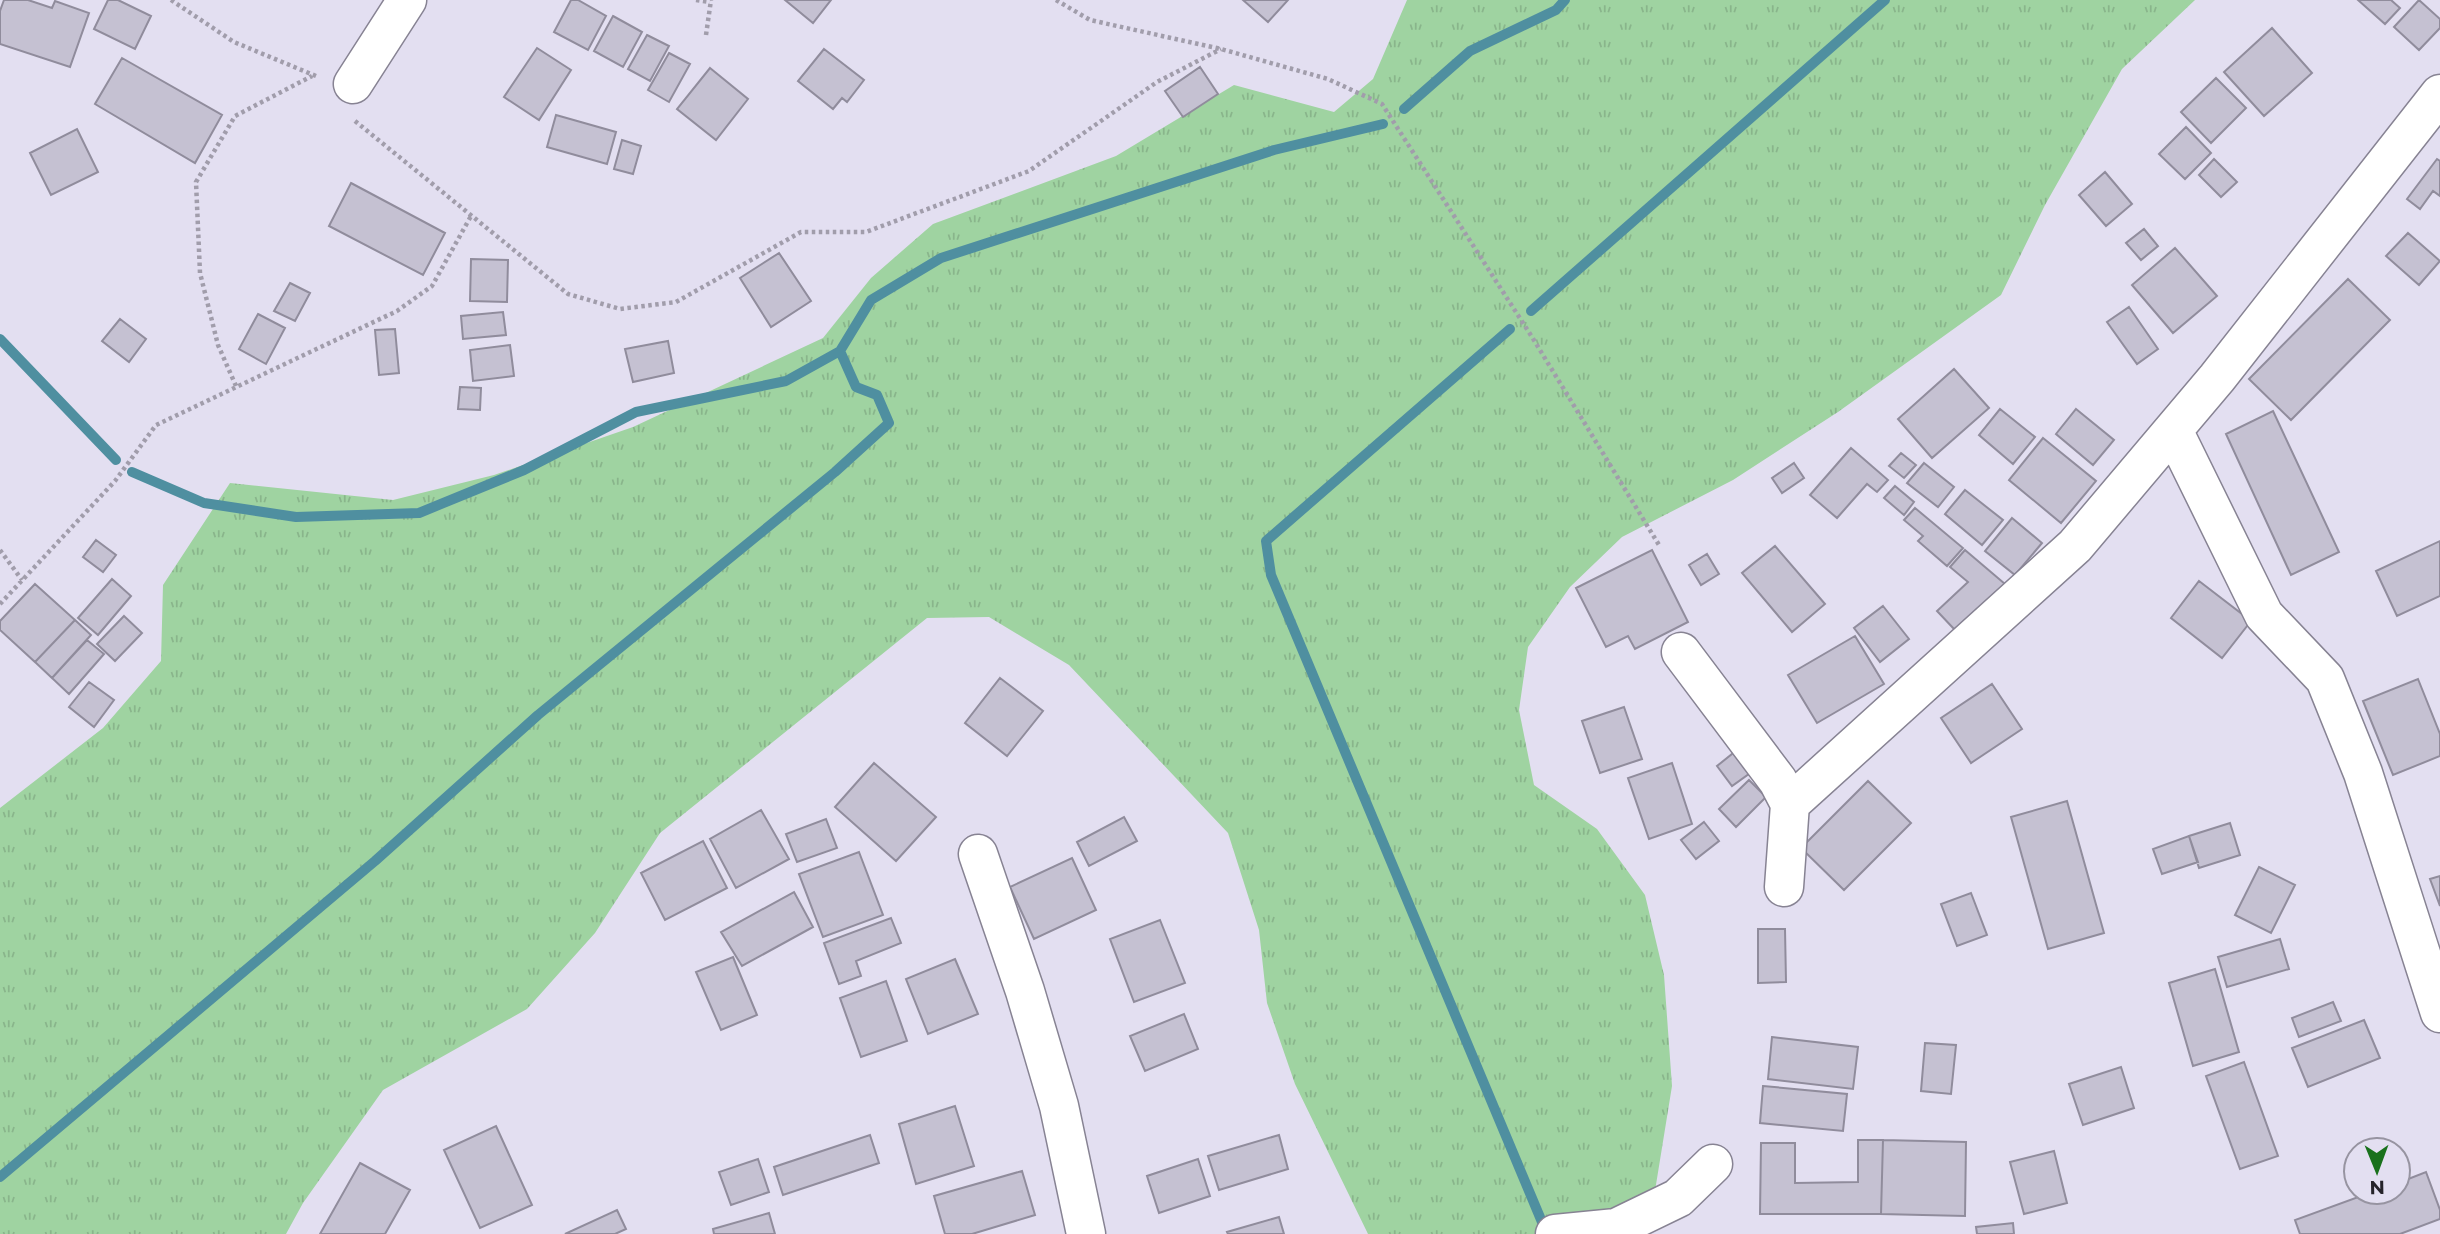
<svg xmlns="http://www.w3.org/2000/svg" width="2440" height="1234" font-family="Montserrat,sans-serif">
<defs>
<pattern id="grass-tufts" width="24" height="20" patternUnits="userSpaceOnUse" patternTransform="scale(1.75)"><rect width="24" height="20" fill="#9fd3a1"/><path d="M3 7l-1-3M5 7V3M7 7l1-3M15 17l-1-3M17 17v-4M19 17l1-3" fill="none" stroke="#89b58b"/></pattern>
</defs>
<rect width="100%" height="100%" fill="#e3dff1"/>
<path fill="url(#grass-tufts)" d="M1407 0H2195L2122 69 2045 205 2001 295 1838 412 1733 480 1622 537 1570 587 1528 647 1519 710 1534 785 1597 829 1645 895 1664 975 1672 1086 1648 1234H1368L1295 1084 1267 1003 1259 930 1228 833 1069 665 989 617 927 618 660 833 595 933 527 1009 383 1090 303 1203 286 1234H0V808L103 728 161 661 163 585 230 483 393 500 494 475 633 427 823 338 871 278 933 224 1116 156 1234 85 1334 112 1373 79Z"/>
<g fill="none" stroke-linecap="round" stroke-linejoin="round">
<path stroke="#4f8fa0" stroke-width="10" d="M1404 109 1470 51 1556 10 1565 0
M1531 311 1885 0
M1510 329 1266 541 1271 575 1547 1234
M0 339 116 460
M132 472 204 503 296 517 419 513 524 470 636 412 786 381 840 351 871 300 941 258 1274 150 1383 124
M0 1177 375 861 538 715 835 472 889 423 877 395 856 387 840 351"/>
</g>
<path fill="#c5c1d2" stroke="#908c9c" stroke-width="2" d="M4 0H28L52 8 55 1 89 13 70 67 0 44V11Z
M108 0H118L151 16 135 49 94 29Z
M571 0H578L606 16 588 50 554 32Z
M785 0H831L813 23Z
M1243 0H1288L1268 22Z
M2358 0H2391L2400 8 2385 24Z
M2419 0 2440 19V28L2419 50 2394 27Z
M613 16 642 32 623 67 594 51Z
M2272 28 2312 73 2264 116 2224 72Z
M647 35 669 46 650 81 628 69Z
M537 48 571 70 539 120 504 97Z
M824 49 864 80 847 102 842 98 833 109 798 81Z
M669 53 690 64 669 102 648 90Z
M122 58 222 115 195 163 95 104Z
M1200 67 1218 94 1183 117 1165 91Z
M710 68 748 99 716 140 677 109Z
M2216 78 2246 108 2211 143 2181 112Z
M556 115 616 132 607 164 547 147Z
M2186 127 2211 153 2185 179 2159 154Z
M77 129 98 172 51 195 30 153Z
M622 140 641 146 633 174 614 169Z
M2214 159 2237 182 2221 197 2199 175Z
M2437 159 2440 161V196L2433 191 2420 209 2407 199Z
M2105 172 2132 204 2106 226 2079 195Z
M351 183 445 233 423 275 329 226Z
M2144 229 2158 246 2141 260 2126 243Z
M2408 233 2440 261 2419 285 2386 256Z
M2175 248 2217 296 2173 333 2132 285Z
M779 253 811 301 771 327 740 278Z
M471 259 508 260 507 302 470 301Z
M2348 279 2390 320 2291 420 2249 379Z
M290 283 310 293 295 321 274 311Z
M2129 307 2158 349 2137 364 2107 322Z
M503 312 506 335 463 339 461 316Z
M258 314 285 328 266 364 239 349Z
M120 319 146 339 129 362 102 341Z
M395 329 399 373 379 375 375 330Z
M668 341 674 373 633 382 625 349Z
M510 345 514 376 473 381 470 350Z
M1954 369 1989 408 1932 458 1898 419Z
M460 387 481 388 480 410 458 409Z
M2000 409 2035 437 2013 464 1979 435Z
M2076 409 2114 440 2093 465 2056 434Z
M2273 411 2339 552 2291 575 2226 434Z
M2043 438 2096 481 2061 523 2009 480Z
M1851 448 1888 480 1877 492 1867 484 1837 518 1810 495Z
M1901 453 1916 465 1904 478 1889 466Z
M1794 463 1804 478 1782 493 1772 478Z
M1924 463 1954 487 1938 507 1907 483Z
M1895 486 1914 502 1904 515 1884 498Z
M1965 490 2003 520 1982 545 1945 514Z
M1915 508 1963 548 1947 566 1918 541 1923 536 1904 520Z
M2012 518 2042 543 2015 575 1985 551Z
M96 540 116 555 103 572 83 557Z
M2440 541V596L2397 616 2376 571Z
M1775 546 1825 604 1792 632 1742 573Z
M1652 550 1688 622 1635 649 1628 636 1606 647 1576 588Z
M1965 550 2005 584 1955 630 1937 611 1968 582 1950 567Z
M1707 554 1719 574 1701 585 1689 565Z
M112 579 131 596 98 635 78 618Z
M2199 581 2251 621 2222 658 2171 618Z
M35 584 75 620 35 662 0 630V621Z
M1883 606 1909 639 1880 662 1854 628Z
M124 616 142 633 115 661 97 644Z
M75 620 91 635 52 678 35 662Z
M1855 636 1884 684 1817 723 1788 675Z
M87 640 104 654 69 694 52 678Z
M1000 678 1043 711 1007 756 965 723Z
M2418 679 2440 734V756L2393 775 2363 701Z
M89 682 114 700 94 727 69 707Z
M1992 684 2022 729 1971 763 1941 718Z
M1624 707 1642 759 1600 773 1582 721Z
M1737 750 1753 771 1732 786 1717 766Z
M874 763 936 817 896 861 835 807Z
M1672 763 1692 824 1649 839 1628 778Z
M1749 780 1766 797 1736 827 1719 809Z
M1868 781 1911 823 1844 890 1801 848Z
M2067 801 2104 933 2048 949 2011 817Z
M761 810 789 859 736 888 710 839Z
M1124 817 1137 841 1089 866 1077 842Z
M826 819 837 848 797 862 786 834Z
M1704 822 1719 841 1696 859 1681 840Z
M2230 823 2240 855 2199 868 2189 836Z
M2189 836 2198 862 2162 874 2153 849Z
M703 841 727 888 665 920 641 873Z
M859 852 883 915 823 937 799 874Z
M1072 858 1096 910 1034 939 1010 887Z
M2259 867 2295 885 2271 933 2235 915Z
M2440 876V906L2430 879Z
M794 892 813 927 742 966 721 932Z
M1971 893 1987 935 1957 946 1941 904Z
M891 918 901 943 856 961 861 976 839 984 824 943Z
M1160 920 1185 983 1134 1002 1110 939Z
M1758 929H1785L1786 982 1758 983Z
M2280 939 2289 969 2227 987 2218 957Z
M733 957 757 1015 721 1030 696 972Z
M955 959 978 1014 928 1034 906 979Z
M2215 969 2239 1052 2193 1066 2169 983Z
M886 981 907 1041 861 1057 840 998Z
M2333 1002 2341 1021 2299 1037 2292 1018Z
M1184 1014 1198 1049 1145 1071 1130 1036Z
M2364 1020 2380 1058 2308 1087 2292 1048Z
M1772 1037 1858 1047 1853 1089 1768 1079Z
M1925 1043 1956 1045 1951 1094 1921 1091Z
M2244 1062 2278 1156 2240 1169 2206 1076Z
M2121 1067 2134 1108 2083 1125 2069 1084Z
M1763 1086 1847 1094 1843 1131 1760 1123Z
M955 1106 974 1166 916 1184 899 1124Z
M496 1126 532 1205 480 1228 444 1150Z
M870 1135 879 1163 783 1195 774 1167Z
M1279 1135 1288 1169 1219 1190 1208 1156Z
M1858 1140H1883L1881 1214H1760L1761 1143H1795V1183L1858 1182Z
M1883 1140 1966 1142 1965 1216 1881 1214Z
M2054 1151 2067 1203 2024 1214 2010 1162Z
M758 1159 769 1192 731 1205 719 1172Z
M1198 1159 1210 1196 1159 1213 1147 1176Z
M360 1163 410 1190 385 1234H320Z
M1022 1171 1035 1215 972 1234H945L934 1196Z
M2426 1172 2440 1210V1219L2400 1234H2300L2295 1220 2372 1192H2398V1183Z
M617 1210 626 1229 615 1234H565Z
M769 1213 775 1234H714L713 1229Z
M1279 1217 1284 1234H1228L1227 1232Z
M2013 1223 2014 1234H1977L1976 1227Z"/>
<g fill="none" stroke-linecap="round" stroke-linejoin="round">
<g stroke="#878393" stroke-width="41">
<path id="minor" d="M353 84 407 0
M2173 430 2264 615 2325 679 2363 773 2440 1013
M1681 652 1778 781 1790 804 1784 887
M1790 804 2075 546 2217 378 2440 94
M978 854 1025 991 1059 1106 1086 1234
M1555 1234 1616 1228 1678 1198 1713 1164"/>
</g>
<path stroke="#a19dab" stroke-width="4.5" stroke-dasharray="3.5 3.5" stroke-linecap="butt" d="M171 0 234 42 316 76
M696 0 710 2
M1056 0 1090 20 1221 49 1328 79 1382 104 1532 337 1659 545
M706 35 711 0
M355 121 568 294 620 309 676 302 801 232H866L1029 171 1157 82 1221 49
M236 386 218 345 200 273 196 182 235 116 312 76
M0 550 22 580
M0 604 115 481 156 425 397 311 432 286 471 216"/>
<use href="#minor" stroke="#fff" stroke-width="38"/>
</g>
<g transform="translate(2377 1171) rotate(179)"><circle r="33" fill="#e3dff1" stroke="#9794a1" stroke-width="2"/>
<path d="M0-5L12 26L0 18L-12 26Z" fill="#19711c"/>
<text y="-10" font-size="19" font-weight="bold" text-anchor="middle" fill="#25232a">N</text>
</g>
</svg>
